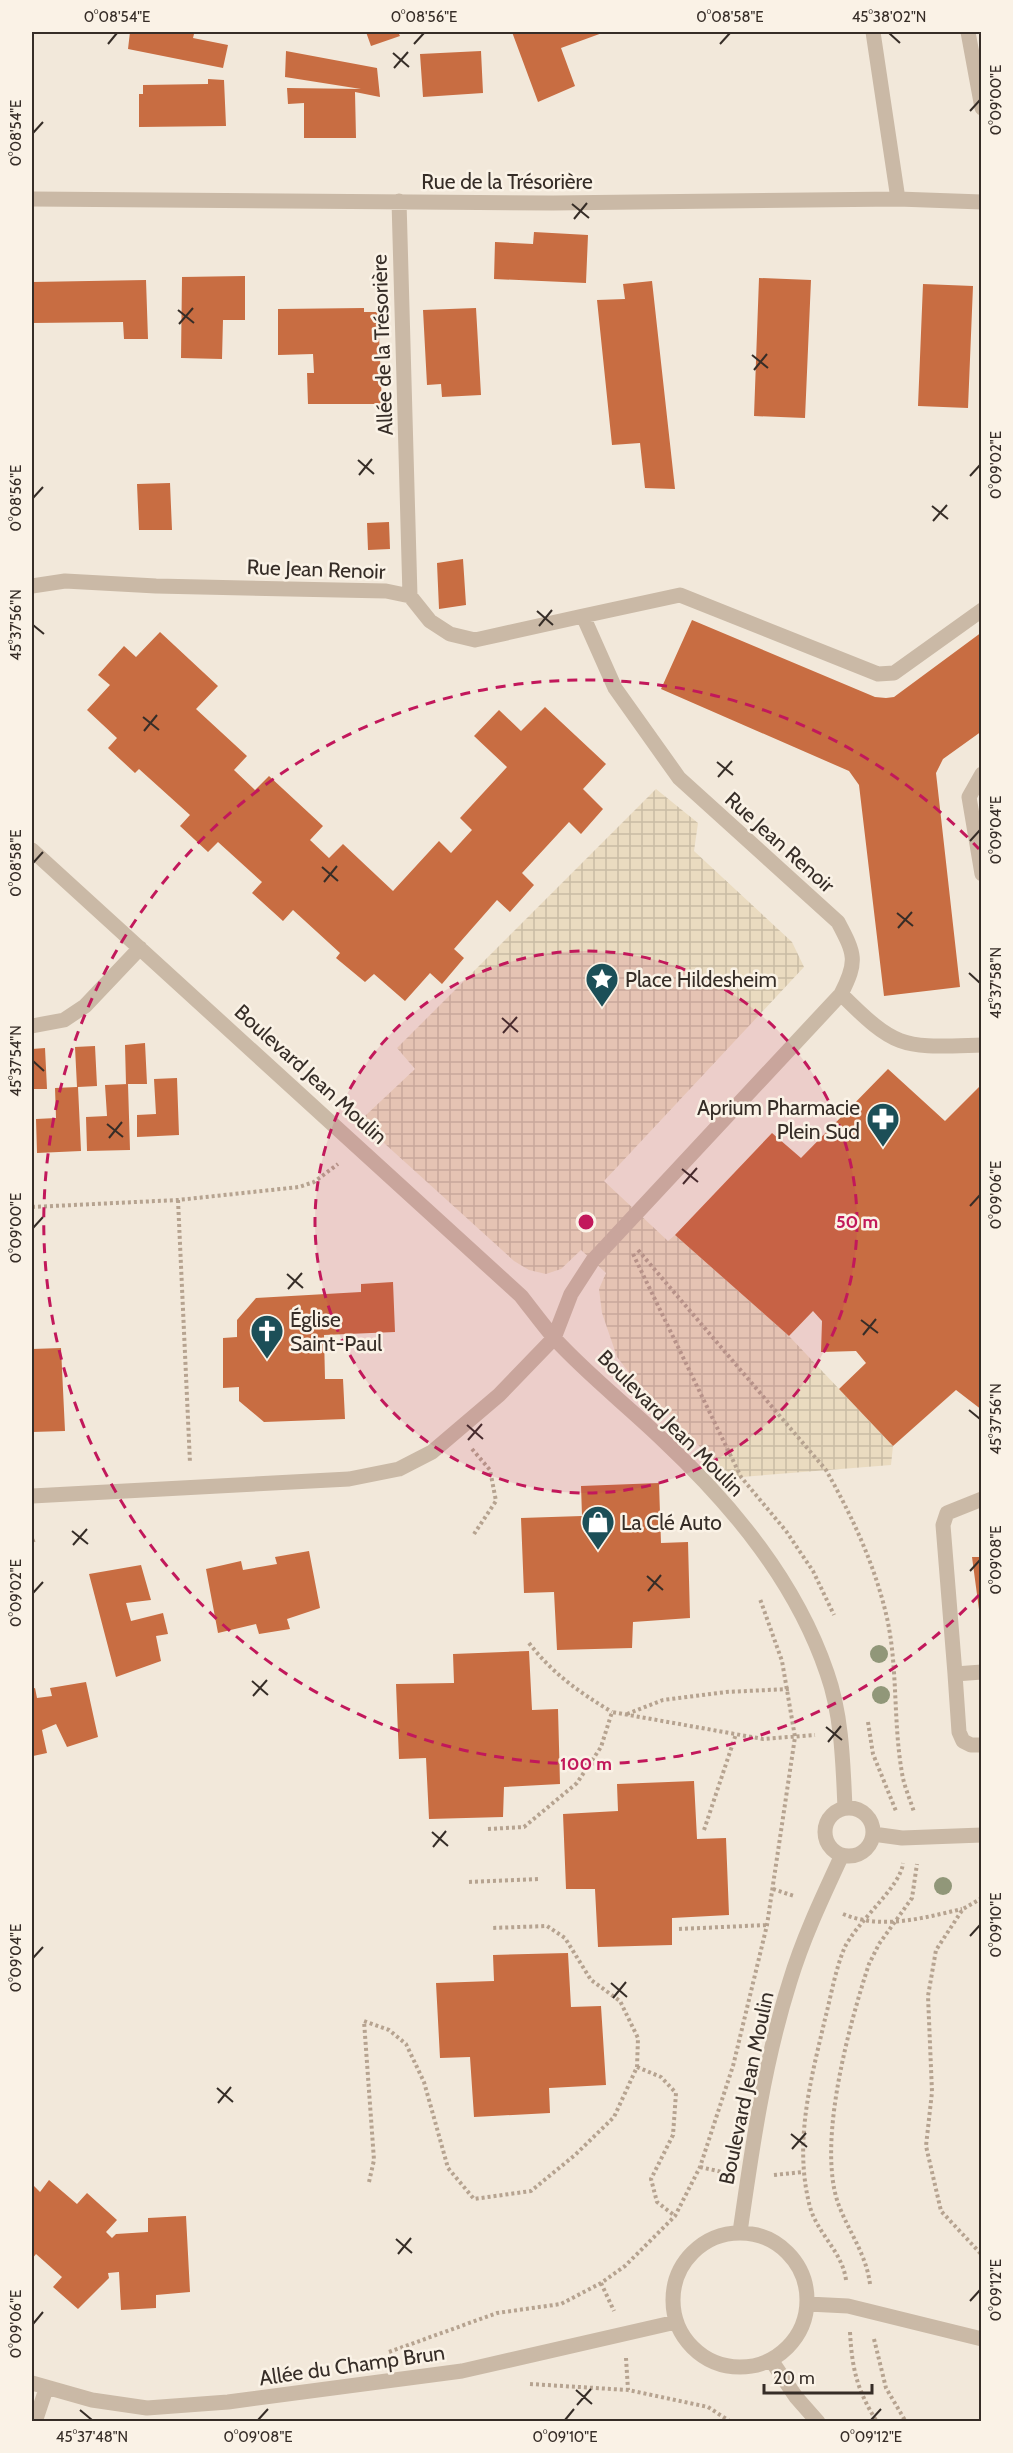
<svg xmlns="http://www.w3.org/2000/svg" width="1013" height="2453" font-family="Cabin,sans-serif">
<defs>
<pattern id="plaza-grid" width="8" height="8" patternUnits="userSpaceOnUse" patternTransform="scale(1.5)"><rect width="8" height="8" fill="#eadbc0"/><path d="M0 4h8M4 0v8" fill="none" stroke="#c9bca5"/></pattern>
</defs>
<rect width="100%" height="100%" fill="#f2e8da"/>
<path fill="url(#plaza-grid)" d="M656 789 698 823 694 851 792 942 804 967 604 1181 668 1241 675 1235 789 1336 893 1446 891 1465 741 1477 727 1475 631 1375 617 1357 602 1313 599 1289 606 1273 581 1250 561 1269 546 1274 529 1270 514 1261 363 1124 365 1116 415 1069 397 1048Z"/>
<path fill="#c86d42" d="M130 32H178L194 34 193 38 228 45 223 68 128 49Z
M366 32H398L400 36 371 46Z
M512 32H605L561 48 575 86 538 102Z
M286 51 377 68 380 97 355 92 356 138H304V103L288 104 287 88 361 89 285 77Z
M481 51 483 93 423 97 420 54Z
M208 79 224 80 226 126 139 127V94H143V85L208 84Z
M534 232 588 235 586 283 494 279 495 242 533 244Z
M245 276V320H223L222 359 181 358 182 277Z
M759 278 811 280 805 418 754 416Z
M146 280 148 339H124L123 322 32 323V282Z
M652 281 675 489 645 488 640 443 612 445 597 300 625 299 623 284Z
M923 284 973 286 968 408 918 406Z
M364 308V312H378L382 404H308L307 373H314L313 354 278 355V309Z
M476 308 481 395 442 397 441 384 427 385 423 310Z
M170 483 172 530H139L137 484Z
M389 522 390 549 368 550 367 523Z
M463 559 466 605 439 609 437 563Z
M692 620 875 697 886 698 894 697 982 632V731L943 759 936 773 960 987 884 996 859 785 849 771 661 689Z
M160 632 218 686 196 709 247 756 234 770 255 790 269 776 323 826 310 840 329 858 343 844 393 891 439 841 451 853 472 830 460 818 507 767 474 736 499 710 521 731 545 707 606 764 583 789 603 809 581 834 569 822 522 873 534 885 510 912 497 900 454 949 464 958 442 984 430 973 405 1001 374 974 365 982 336 958 340 953 293 910 283 921 252 893 262 882 218 842 208 852 180 826 190 815 139 769 135 773 108 748 117 738 87 710 110 685 98 675 124 646 136 657Z
M145 1043 147 1084H126L125 1045Z
M95 1046 97 1086 78 1087 81 1151 37 1153 36 1119 56 1118 55 1088 77 1087 75 1047Z
M45 1048 47 1089H32V1049Z
M888 1069 945 1121 982 1084V1410L956 1390 893 1446 839 1389 866 1363 856 1351 821 1352 822 1321 813 1311 789 1336 675 1235 772 1133 801 1158Z
M177 1078 179 1135 137 1137V1115L156 1114 154 1079Z
M128 1084 130 1150 87 1151 86 1117 107 1116 105 1085Z
M393 1282 395 1332 324 1335 325 1379H343L345 1419 264 1422 239 1401V1387L223 1388V1338L237 1337V1320L256 1298 361 1292V1284Z
M61 1348 65 1431 32 1432V1349Z
M659 1483 661 1543 688 1542 690 1618 633 1622 632 1648 557 1650 554 1592 524 1593 521 1518 582 1516 581 1486Z
M309 1551 320 1608 287 1619 290 1629 259 1634 256 1624 218 1633 206 1569 241 1561 243 1570 277 1564 275 1557Z
M972 1557H982V1617H980Z
M141 1565 151 1600 126 1603 131 1621 163 1613 168 1634 156 1636 161 1661 116 1677 89 1574Z
M529 1651 532 1710 558 1709 560 1784 504 1787 503 1817 429 1819 426 1758 399 1759 396 1684 454 1683 453 1654Z
M86 1682 98 1737 67 1747 56 1724 42 1730 47 1753 33 1756 32 1689 35 1688 37 1698 52 1696 50 1688Z
M694 1781 697 1839 726 1838 729 1915 672 1918V1945L598 1947 595 1889H566L563 1814 618 1811 617 1784Z
M568 1953 571 2007 601 2006 606 2085 549 2088 550 2113 474 2117 470 2057 440 2058 436 1983 494 1981 493 1955Z
M49 2180 77 2204 87 2193 117 2220 106 2232 112 2238 116 2234 148 2232V2218L186 2216 190 2292 156 2295V2308L121 2310 119 2272 108 2273 109 2278 78 2309 53 2287 62 2277 36 2254 32 2259V2184L40 2192Z"/>
<g fill="none" stroke-linecap="round" stroke-linejoin="round">
<path stroke="#b6a390" stroke-width="4" stroke-dasharray="3 3" stroke-linecap="butt" d="M178 1200 190 1463
M32 1207 178 1200 299 1187 314 1182 338 1164
M638 1250 826 1470C852 1516 875 1565 887 1618 898 1668 893 1722 902 1773 904 1786 910 1799 914 1812
M633 1254 741 1477 786 1531 813 1571 834 1615
M472 1449 490 1470 496 1501 474 1534
M32 1541 36 1539
M529 1643C553 1674 579 1692 612 1712
M627 1714 663 1700 726 1692 789 1689
M868 1722 873 1754 896 1811
M488 1829 524 1827 577 1783 601 1747 612 1712 763 1739 815 1735
M704 1830 736 1734
M469 1882 539 1879
M773 1889 794 1896
M982 1898 963 1909 936 1950 928 1996 932 2092 926 2146 941 2211 982 2255
M843 1914C882 1930 923 1918 962 1909
M679 1929 767 1925
M637 2067 661 2077 676 2093 673 2135 651 2179 657 2202 675 2216
M700 2167 722 2172
M774 2175 803 2172
M369 2182 374 2160 364 2021 389 2030 406 2044 424 2082 448 2168 474 2199 531 2191 575 2155 614 2117 637 2067 638 2038 620 2001 591 1980 565 1938 547 1926 491 1928
M846 2280C842 2250 815 2232 809 2203 794 2141 811 2079 825 2019 831 1996 835 1971 844 1949 856 1922 901 1887 903 1863
M601 2283 614 2311
M870 2284C866 2253 848 2231 838 2203 817 2142 849 2025 869 1964L879 1944 912 1898 917 1864
M850 2332C852 2369 857 2390 877 2422
M874 2339 886 2388 906 2422
M389 2352 497 2313 561 2304 601 2283 625 2266 675 2216 700 2167 733 2066 767 1925 795 1737 782 1661 760 1599
M626 2358 628 2390
M530 2384 628 2390 708 2407 731 2422"/>
<path stroke="#cab9a6" stroke-width="15" d="M873 32 898 199
M968 32 982 108
M32 199 553 203 898 199 982 202
M399 201 410 596
M32 586 65 581 156 586 386 591 410 596 430 621 450 634 475 640 583 616 615 688 679 778 838 922C855 954 858 961 841 994L593 1260 571 1294 554 1338 499 1395 432 1452 399 1469 349 1479 32 1496
M583 616 680 595 878 674 894 673 982 610
M982 774 969 797 982 874
M32 850 521 1296C532 1310 543 1325 555 1339 589 1376 628 1406 664 1441 733 1506 796 1582 827 1673 842 1715 843 1764 845 1808
M841 994C898 1051 903 1047 982 1045
M32 1026 64 1020 85 1006 140 948
M982 1499 947 1513 943 1525 955 1674 982 1672
M955 1674 959 1732 963 1741 971 1745H982
M825 1832a24 24 0 1 1 48 0a24 24 0 1 1-48 0Z
M873 1834 902 1838 982 1835
M740 2232C752 2148 764 2063 790 1981 803 1938 823 1896 842 1855
M673 2300a67 67 0 1 1 134 0a67 67 0 1 1-134 0Z
M808 2304 848 2306 982 2339
M771 2360 796 2397 818 2422
M32 2383 92 2400 147 2408 228 2402 462 2371 676 2322
M35 2422 46 2389"/>
</g>
<g fill="#919779">
<circle cx="879" cy="1654" r="9"/>
<circle cx="881" cy="1695" r="9"/>
<circle cx="943" cy="1886" r="9"/>
</g>
<path fill="none" stroke="#362d27" stroke-width="2" d="M889 33 900 43M108 44 117 33M414 44 424 33M720 44 730 33M393 53 409 67M394 68 408 52M970 111 980 100M33 133 43 122M572 204 589 218M574 219 587 203M178 310 194 323M179 324 193 308M752 355 768 368M754 370 767 354M358 460 374 474M359 475 372 459M970 476 980 465M33 498 43 487M932 506 948 519M933 521 947 505M537 611 553 625M33 625 44 634M539 626 552 610M143 717 159 730M144 731 157 715M717 762 733 775M718 777 732 761M970 841 980 830M33 863 43 852M322 867 338 881M324 882 337 866M897 913 913 926M898 928 912 912M969 973 980 983M502 1018 518 1032M503 1033 517 1017M33 1061 44 1071M107 1124 123 1137M109 1138 122 1122M682 1169 698 1182M683 1184 697 1168M970 1206 980 1195M33 1228 43 1217M287 1274 303 1288M288 1289 302 1273M861 1320 878 1333M863 1335 876 1319M969 1410 980 1419M467 1425 483 1439M468 1440 482 1424M72 1531 88 1544M73 1545 87 1529M970 1571 980 1560M647 1576 663 1590M648 1591 661 1575M33 1593 43 1582M252 1681 268 1695M253 1696 267 1680M826 1727 842 1740M828 1742 841 1726M432 1832 448 1846M433 1847 446 1831M970 1936 980 1925M33 1958 43 1947M611 1983 627 1997M613 1998 626 1982M217 2088 233 2102M218 2103 231 2087M791 2134 807 2147M792 2149 806 2133M396 2239 412 2253M398 2254 411 2238M970 2301 980 2290M33 2324 43 2312M576 2390 592 2404M577 2405 591 2389M80 2410 92 2420M258 2420 268 2409M565 2420 574 2409M871 2420 881 2409"/>
<circle cx="586" cy="1222" r="271" fill="#c2185b" fill-opacity=".12"/>
<g fill="none" stroke="#c2185b" stroke-width="3" stroke-dasharray="10 8">
<circle cx="586" cy="1222" r="271"/>
<path d="M979 1595A542 542 0 1 1 979 849"/>
</g>
<defs>
<g id="sight-pin" transform="scale(1.725)"><path d="M0 17L-7.5 6A9.5 9.5 0 1 1 7.5 6Z" fill="#1c4f58" stroke="#faf2e6"/><path d="M0-6L1.8-2.2L6-1.7L2.9 1.2L3.7 5.4L0 3.3L-3.7 5.4L-2.9 1.2L-6-1.7L-1.8-2.2Z" fill="#fff"/></g>
<g id="pharmacy-pin" transform="scale(1.725)"><path d="M0 17L-7.5 6A9.5 9.5 0 1 1 7.5 6Z" fill="#1c4f58" stroke="#faf2e6"/><path d="M-2-6h4v4h4v4h-4v4h-4v-4h-4v-4h4Z" fill="#fff"/></g>
<g id="church-pin" transform="scale(1.725)"><path d="M0 17L-7.5 6A9.5 9.5 0 1 1 7.5 6Z" fill="#1c4f58" stroke="#faf2e6"/><path d="M-1.2-6h2.4v3.5h3.3v2.4h-3.3V6h-2.4V-.1h-3.3v-2.4h3.3Z" fill="#fff"/></g>
<g id="shop-pin" transform="scale(1.725)"><path d="M0 17L-7.5 6A9.5 9.5 0 1 1 7.5 6Z" fill="#1c4f58" stroke="#faf2e6"/><path d="M-5-2.5h2.3a2.7 3.5 0 0 1 5.4 0H5L5.5 6h-11ZM-1.5-2.5h3a1.5 2.3 0 0 0-3 0Z" fill="#fff"/></g>
</defs>
<g fill-rule="evenodd">
<use href="#sight-pin" x="602" y="979"/>
<use href="#pharmacy-pin" x="883" y="1119"/>
<use href="#church-pin" x="267" y="1331"/>
<use href="#shop-pin" x="598" y="1522"/>
</g>
<g text-anchor="middle" dominant-baseline="central" stroke-width="5" stroke-linejoin="round" paint-order="stroke">
<g font-size="21" fill="#362d27" stroke="#faf2e6">
<text x="507" y="181">Rue de la Trésorière</text>
<text transform="translate(382 345) rotate(-92)">Allée de la Trésorière</text>
<text transform="translate(316 569) rotate(2)">Rue Jean Renoir</text>
<text transform="translate(780 842) rotate(42)">Rue Jean Renoir</text>
<text transform="translate(311 1074) rotate(42)">Boulevard Jean Moulin</text>
<text transform="translate(671 1423) rotate(45)">Boulevard Jean Moulin</text>
<text transform="translate(746 2088) rotate(-78)">Boulevard Jean Moulin</text>
<text transform="translate(352 2365) rotate(-8)">Allée du Champ Brun</text>
</g>
<g font-size="21" fill="#362d27" stroke="#faf2e6" text-anchor="start">
<text x="625" y="979">Place Hildesheim</text>
<text x="860" y="1107" text-anchor="end">Aprium Pharmacie<tspan x="860" dy="24">Plein Sud</tspan></text>
<text x="290" y="1319">Église<tspan x="290" dy="24">Saint-Paul</tspan></text>
<text x="621" y="1522">La Clé Auto</text>
</g>
</g>
<circle cx="586" cy="1222" r="9" fill="#c2185b" stroke="#faf2e6" stroke-width="3"/>
<g font-size="18" text-anchor="middle" font-weight="bold" fill="#c2185b" stroke="#faf2e6" stroke-width="5" stroke-linejoin="round" paint-order="stroke">
<text x="857" y="1228">50 m</text>
<text x="586" y="1770">100 m</text>
</g>
<rect width="1013" height="2453" fill="none" stroke="#faf2e6" stroke-width="66"/>
<path d="M764 2384v9h108v-9" fill="none" stroke="#362d27" stroke-width="3"/>
<text x="773" y="2384" font-size="18" fill="#362d27" stroke="#faf2e6" stroke-width="4.5" paint-order="stroke">20 m</text>
<rect x="33" y="33" width="947" height="2387" fill="none" stroke="#362d27" stroke-width="2"/>
<g font-size="15" text-anchor="middle" fill="#362d27">
<text x="117" y="22">0°08'54"E</text>
<text x="424" y="22">0°08'56"E</text>
<text x="730" y="22">0°08'58"E</text>
<text x="889" y="22">45°38'02"N</text>
<text transform="translate(996 100) rotate(-90)" y="5">0°09'00"E</text>
<text transform="translate(16 133) rotate(-90)" y="5">0°08'54"E</text>
<text transform="translate(996 465) rotate(-90)" y="5">0°09'02"E</text>
<text transform="translate(16 498) rotate(-90)" y="5">0°08'56"E</text>
<text transform="translate(16 625) rotate(-90)" y="5">45°37'56"N</text>
<text transform="translate(996 830) rotate(-90)" y="5">0°09'04"E</text>
<text transform="translate(16 863) rotate(-90)" y="5">0°08'58"E</text>
<text transform="translate(996 983) rotate(-90)" y="5">45°37'58"N</text>
<text transform="translate(16 1061) rotate(-90)" y="5">45°37'54"N</text>
<text transform="translate(996 1195) rotate(-90)" y="5">0°09'06"E</text>
<text transform="translate(16 1228) rotate(-90)" y="5">0°09'00"E</text>
<text transform="translate(996 1419) rotate(-90)" y="5">45°37'56"N</text>
<text transform="translate(996 1560) rotate(-90)" y="5">0°09'08"E</text>
<text transform="translate(16 1593) rotate(-90)" y="5">0°09'02"E</text>
<text transform="translate(996 1925) rotate(-90)" y="5">0°09'10"E</text>
<text transform="translate(16 1958) rotate(-90)" y="5">0°09'04"E</text>
<text transform="translate(996 2290) rotate(-90)" y="5">0°09'12"E</text>
<text transform="translate(16 2324) rotate(-90)" y="5">0°09'06"E</text>
<text x="92" y="2442">45°37'48"N</text>
<text x="258" y="2442">0°09'08"E</text>
<text x="565" y="2442">0°09'10"E</text>
<text x="871" y="2442">0°09'12"E</text>
</g>
</svg>
